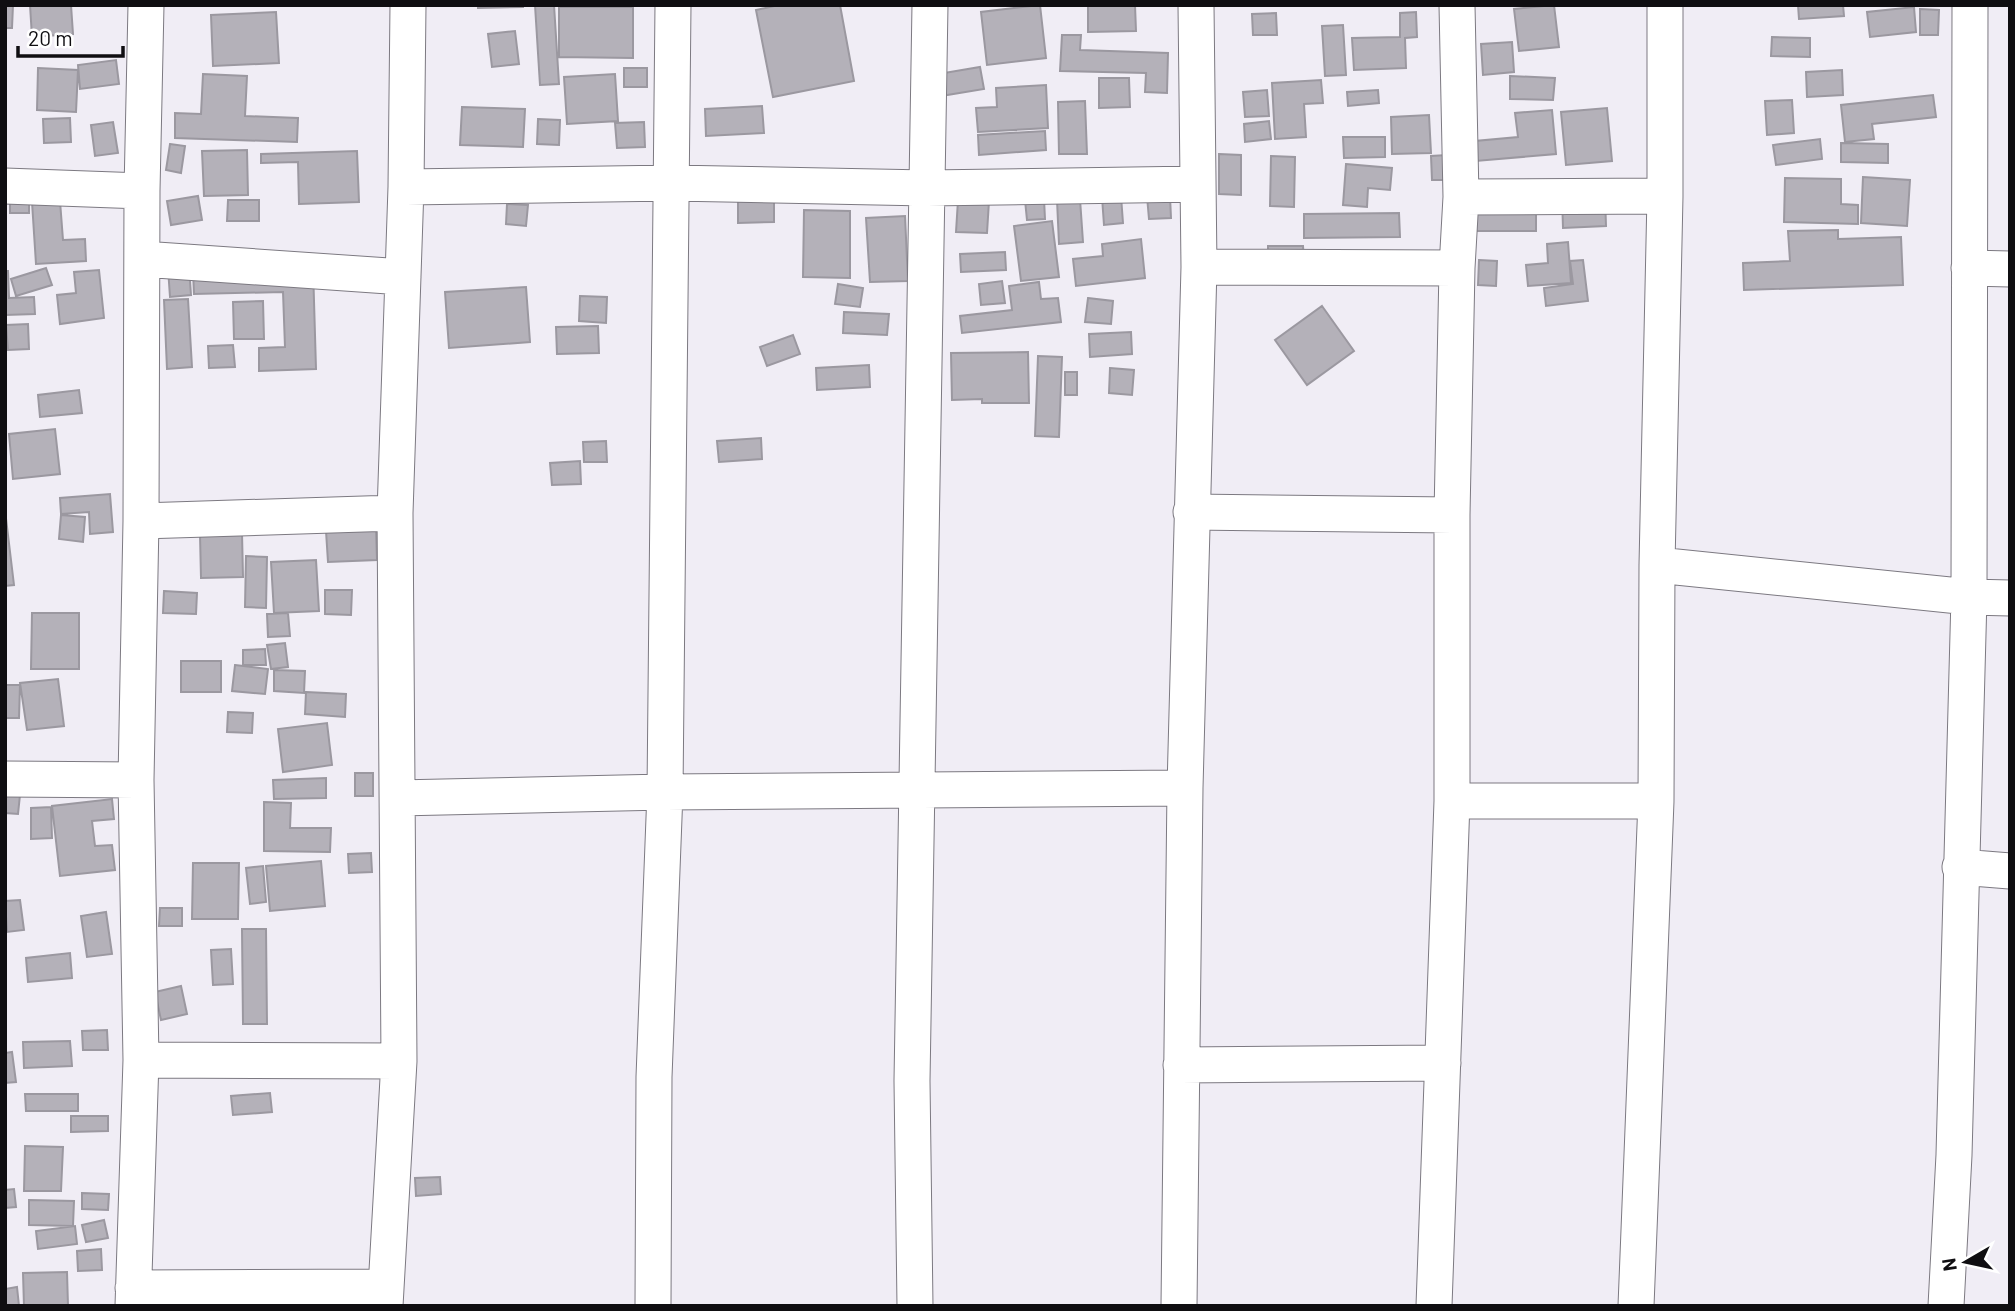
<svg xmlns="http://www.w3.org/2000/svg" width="2015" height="1311" font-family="Barlow,sans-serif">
<rect width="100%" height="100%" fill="#f0edf5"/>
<path fill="#b4b1b9" stroke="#9b98a0" stroke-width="2" d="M5 5H13L12 28H5Z
M30 5H71L73 34 32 37Z
M478 5H523V7L478 8Z
M535 5H554L559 84 540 85Z
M779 5H840L854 81 773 97 756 10Z
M1040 5 1046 58 987 65 981 12Z
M1088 5H1135L1136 31 1088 32Z
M1554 5 1559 47 1519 51 1514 9Z
M1798 5H1843L1844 16 1799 19Z
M559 7H633V58L559 57Z
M1914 7 1916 32 1870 37 1867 12Z
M1920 9 1939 10 1938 35H1920Z
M276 12 279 63 213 66 211 15Z
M1416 12 1417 37 1405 38 1406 68 1354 70 1352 38 1400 37V13Z
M1276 13 1277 35H1253L1252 14Z
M1343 25 1346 75 1325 76 1322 26Z
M515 31 519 64 492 67 488 34Z
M1062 35H1081L1080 50 1168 53 1167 93 1145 92 1146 73 1060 71Z
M1772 37 1810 38V57L1771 56Z
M1512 42 1514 72 1483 75 1481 44Z
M116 60 119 84 80 89 78 65Z
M980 67 984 89 941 96 938 74Z
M38 68 78 70 76 112 37 110Z
M624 68H647V87H624Z
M1842 70 1843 95 1807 97 1806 72Z
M203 74 247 76 245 116 298 118 297 142 175 138V113L201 114Z
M615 74 618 121 567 124 564 77Z
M1510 76 1555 78 1553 100 1510 99Z
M1099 78H1129L1130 107 1099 108Z
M1321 80 1323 103 1304 104 1306 137 1275 139 1272 83Z
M1046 85 1048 128 978 132 976 108 997 107 996 88Z
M1267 90 1269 116 1245 117 1243 92Z
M1378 90 1379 103 1348 106 1347 92Z
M1933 95 1936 117 1872 124 1874 139 1845 142 1841 105Z
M1792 100 1794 133 1767 135 1765 101Z
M1085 101 1087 154H1059L1058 102Z
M762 106 764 133 706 136 705 109Z
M462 107 525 109 523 147 460 145Z
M1607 108 1612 161 1566 165 1561 112Z
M1552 110 1556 154 1476 161 1475 141 1518 137 1515 113Z
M1429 115 1431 153 1392 154 1391 117Z
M70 118 71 142 44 143 43 119Z
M538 119 560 120 559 145 537 144Z
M1269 121 1271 139 1245 142 1244 124Z
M113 122 118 153 95 156 91 125Z
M644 122 645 147 617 148 615 123Z
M1045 131 1046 150 979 155 978 135Z
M1343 137H1385V157L1344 158Z
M1820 139 1822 159 1776 165 1773 145Z
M1841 143 1888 144V163L1841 162Z
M170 144 185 146 181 173 166 170Z
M247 150 248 195 204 196 202 151Z
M357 151 359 202 299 204 298 162 261 163V154Z
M1219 154 1241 155V195L1219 194Z
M1447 155V180H1432L1431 156Z
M1271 156 1295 157 1294 207 1270 206Z
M1346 164 1392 168 1390 190 1368 188 1367 207 1343 205Z
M1863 177 1910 180 1907 226 1861 223Z
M1785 178 1841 179V204L1858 205V224L1784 222Z
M29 190V213H10V191Z
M1605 195 1606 226 1563 228 1562 196Z
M198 196 202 220 171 225 167 201Z
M1121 196 1123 223 1104 225 1102 197Z
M1147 196H1170L1171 218 1149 219Z
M1044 199 1045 219 1027 220 1025 200Z
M1080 199 1083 242 1059 244 1057 200Z
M228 200H259V221H227Z
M958 200 989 201 987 233 956 232Z
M60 201 63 240 85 239 86 261 36 264 32 202Z
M738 201H774V222L738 223Z
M507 204 528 205 526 226 506 224Z
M1476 208H1536V231H1476Z
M804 210 850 211V278L803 277Z
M1399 213 1400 237 1304 238V214Z
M905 216 908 281 870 282 866 218Z
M1052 221 1059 277 1021 281 1014 226Z
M1838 230V239L1901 237 1903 285 1744 290 1743 263 1790 261 1788 231Z
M1141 239 1145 278 1076 286 1073 259 1103 256 1102 244Z
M1568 242 1571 283 1528 286 1526 265 1548 263 1547 244Z
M1268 246H1303L1304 261H1268Z
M1005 252 1006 270 961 272 960 254Z
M1479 260 1497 261 1496 286 1478 285Z
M1583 260 1588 301 1546 306 1544 288 1573 284 1570 261Z
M189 267 191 295 170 297 168 268Z
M313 267 316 369 259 371V348L285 347 283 292 194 294 193 271Z
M46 268 52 285 16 296 11 279Z
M99 270 104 318 60 324 57 295 76 293 74 272Z
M5 271H8L9 298 34 297 35 314 5 315Z
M1002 281 1005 303 981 305 979 284Z
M1039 282 1041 299 1058 298 1061 322 962 333 960 316 1012 310 1009 286Z
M838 284 863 288 860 307 835 304Z
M526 287 530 342 449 348 445 292Z
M580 296 607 297 606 323 579 321Z
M1088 298 1113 301 1111 324 1085 322Z
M188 299 192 367 167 369 164 300Z
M263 301 264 339H234L233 302Z
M1322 306 1354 351 1307 385 1275 340Z
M844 312 889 314 887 335 843 333Z
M28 324 29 349 8 350 6 325Z
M598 326 599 353 557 354 556 327Z
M1131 332 1132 354 1090 357 1089 334Z
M793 335 800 354 767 366 760 347Z
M233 345 235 367 209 368 208 346Z
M1028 352 1029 403H982V399L952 400 951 353Z
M1038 356 1062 357 1059 437 1035 436Z
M869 365 870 387 817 390 816 368Z
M1110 368 1134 370 1132 395 1109 393Z
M1065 372H1077V395H1065Z
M79 390 82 413 40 417 38 395Z
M55 429 60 474 13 479 9 434Z
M761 438 762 459 719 462 717 441Z
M606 441 607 462H584L583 442Z
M580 461 581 484 552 485 550 463Z
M110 494 113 532 90 534 89 512 61 514 60 498Z
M5 510 14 585 5 586Z
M61 515 85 517 83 542 59 539Z
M376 529 377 560 328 562 326 531Z
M242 533 243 577 201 578 200 535Z
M246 556 267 557 266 608 245 607Z
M316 560 319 611 274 613 271 562Z
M325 590H352L351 615 325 614Z
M164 591 197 593 196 614 163 613Z
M32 613H79V669H31Z
M288 613 290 636 268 637 267 614Z
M285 643 288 667 271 669 267 645Z
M265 649 266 665H243V650Z
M181 661H221V692H181Z
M235 665 268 669 265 694 232 691Z
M274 670 305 671 304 693 274 691Z
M58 679 64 726 27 730 20 683Z
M5 685H20L19 718H5Z
M306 692 346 694 345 717 305 714Z
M228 712 253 713 252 733 227 732Z
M327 723 332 765 283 772 278 729Z
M355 773H373V796H355Z
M326 778V798L274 799 273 780Z
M5 794 20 795 18 814 5 813Z
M112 799 114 819 92 821 95 846 112 845 115 870 60 876 52 806Z
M264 802 291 803 290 828H331L330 852 264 851Z
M51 807 52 838 31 839V808Z
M371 853 372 872 349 873 348 854Z
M321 861 325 906 270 911 266 866Z
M193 863H239L238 919H192Z
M263 866 266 902 250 904 246 868Z
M20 900 24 930 7 932 5 901Z
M160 908H182V926H159Z
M106 912 112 954 87 957 81 916Z
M242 929H266L267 1024H243Z
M231 949 233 984 213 985 211 950Z
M70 953 72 978 28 982 26 958Z
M181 986 187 1014 161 1020 155 992Z
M107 1030 108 1050H83L82 1031Z
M70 1041 72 1066 24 1068 23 1042Z
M12 1052 16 1082 5 1083V1053Z
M270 1093 272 1112 233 1115 231 1096Z
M25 1094H78V1111H26Z
M71 1116H108V1131L71 1132Z
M25 1146 63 1147 61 1191H24Z
M440 1177 441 1194 416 1196 415 1178Z
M14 1189 16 1207 5 1208V1190Z
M82 1193 109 1194 108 1210 82 1209Z
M29 1200 74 1201 73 1226 29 1225Z
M104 1220 108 1238 86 1242 82 1225Z
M75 1226 77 1244 38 1249 36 1231Z
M101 1249 102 1270 78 1271 77 1251Z
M67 1272 68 1306H24L23 1273Z
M17 1287 19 1306H5V1289Z"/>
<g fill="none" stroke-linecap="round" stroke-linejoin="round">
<g stroke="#7c7981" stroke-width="37">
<path id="minor" d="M5 186 142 191
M406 187 672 183 927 188 1198 184
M1461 197 1665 196
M142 259 403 277
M1199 267 1457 268
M1969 268 2010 269
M1191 512 1452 515
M141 521 395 513
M1657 565 1969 597 2010 598
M5 779 136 780
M398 798 665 792 1185 788
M1452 801H1656
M1960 867 2010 871
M141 1060 399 1061
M1181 1065 1443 1063
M133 1288 386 1287
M133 1306 141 1060 136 780 141 521 142 191 146 5
M385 1306 399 1061 395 513 406 187 408 5
M653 1306 654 1077 665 792 673 5
M915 1306 912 1081 930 5
M1179 1306 1185 788 1199 267 1196 5
M1434 1306 1452 801V515L1457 268 1461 197 1457 5
M1636 1306 1656 801 1657 565 1665 196V5
M1946 1306 1954 1155 1969 597 1970 5"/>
</g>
<use href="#minor" stroke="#fff" stroke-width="35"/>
</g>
<rect width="2015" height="1311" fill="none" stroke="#0f0e11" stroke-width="14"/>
<g transform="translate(1966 1262) rotate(261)" stroke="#ffffff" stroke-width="5" paint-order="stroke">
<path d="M0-5L12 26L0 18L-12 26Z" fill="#0f0e11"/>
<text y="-10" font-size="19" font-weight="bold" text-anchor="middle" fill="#0f0e11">N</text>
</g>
<path d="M18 46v10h105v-10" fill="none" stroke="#0f0e11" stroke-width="3.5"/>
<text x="28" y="46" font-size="21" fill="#0f0e11" stroke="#ffffff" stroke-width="5" paint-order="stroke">20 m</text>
</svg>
